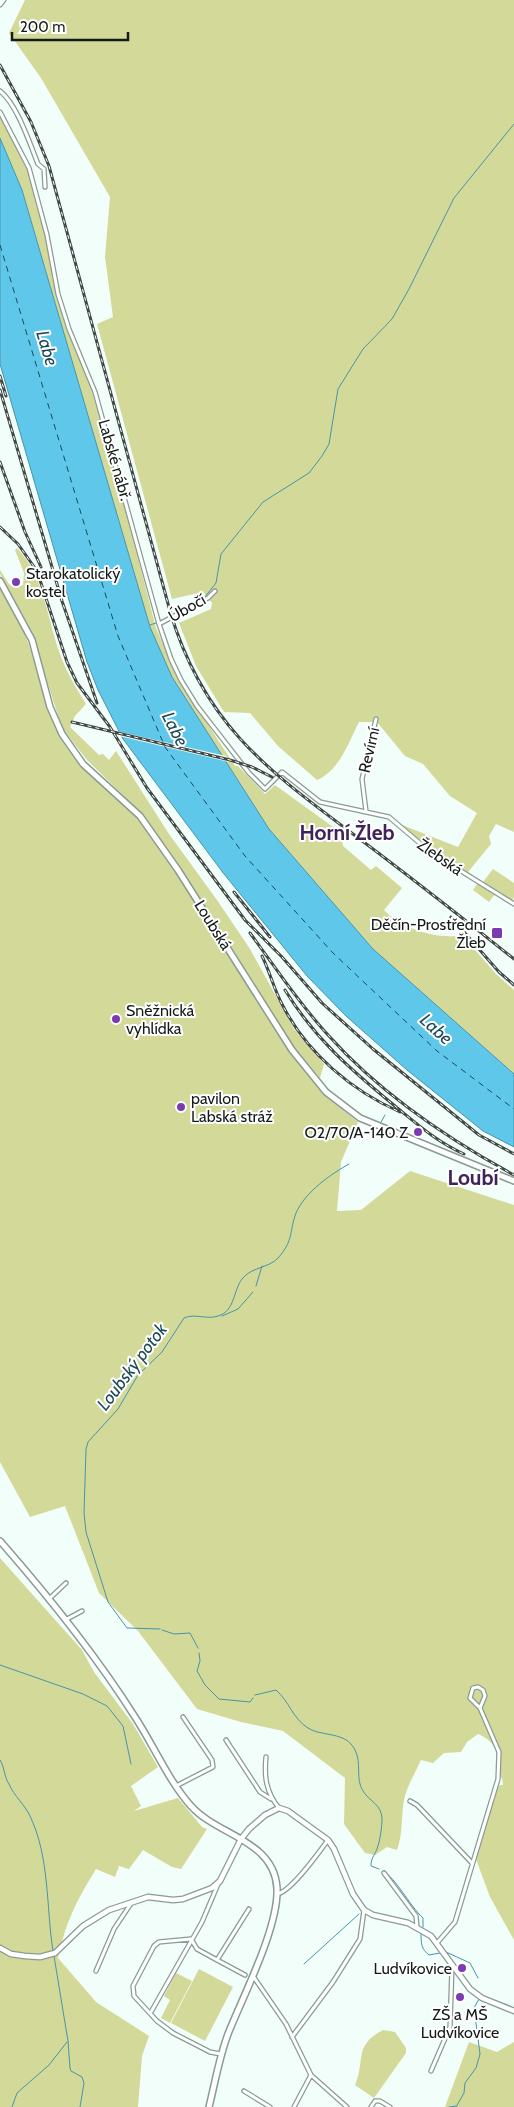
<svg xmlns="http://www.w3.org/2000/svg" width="514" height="2107" font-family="Cabin,sans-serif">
<rect width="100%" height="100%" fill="#f2fef9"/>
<path fill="#d3d998" d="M25 0H514V832L496 824 489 836 491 844 468 872 483 882 493 869 514 883V897L511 903 495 894 489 902 473 890 478 883 439 858 397 823 458 847 477 813 450 796 423 764 405 756 377 722H359C348 743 340 770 317 780L278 746 250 713 224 712 196 666 179 623 211 609 212 603 203 592 172 599 97 324 113 317 105 257 110 197 41 78 9 33Z
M0 115 28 171 43 226 54 282 69 334 88 379 112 457 156 628 179 680 235 766H238L265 794 275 785 340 832 343 846 371 870 376 866 402 888 384 910C401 929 438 940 462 935L496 974 514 990V1074L373 949 269 829 172 677 150 627 22 190 0 138Z
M17 548C46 579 47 622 62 659 68 675 77 689 86 704L75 716 70 727 99 755 103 754 109 760 116 751 169 834 217 900 250 949 294 1029 324 1064 320 1078 294 1047 183 871 144 816 87 760 62 728 30 628 0 574V570L9 584 14 587 23 585 24 573 15 550Z
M0 587 20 622 30 648 49 714 66 747 80 766 120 799 139 819 176 872 288 1049 329 1099 358 1122 341 1162 337 1211 361 1210 410 1171 514 1205V1940L490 1897 476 1859 497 1788 500 1785H503L502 1778 497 1776C498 1756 499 1743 478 1734L467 1742 461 1752 444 1753 433 1763 421 1760C415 1773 407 1786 404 1800 401 1817 403 1834 397 1850L387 1847 375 1855 365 1853 344 1824 345 1778 283 1731 241 1722 197 1709 138 1631 99 1593 65 1506 30 1517 0 1462Z
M0 1558 82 1650 94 1672 133 1724 158 1767 131 1786 141 1806 134 1811 178 1798 202 1827 207 1829 181 1869 172 1867 143 1850 129 1869 119 1866 115 1877 96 1869C77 1900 66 1921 58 1958L96 2002 149 2036 142 2056 138 2107H0Z
M199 1969 233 1987 205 2041 171 2023Z
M176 1973 192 1981 170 2023 161 2018 170 2000 164 1996Z
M383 2030 395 2032 406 2048V2053L374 2098 355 2085C366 2059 353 2046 383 2030Z
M469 2042 497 2052 514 2042V2107H445Z"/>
<path fill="#5fc7ea" stroke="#4894ab" d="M0 138 22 190 150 627 172 677 269 829 373 949 514 1074V1147L483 1131 407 1070 346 1016 307 976 224 874 123 739 98 690 87 662 0 364Z"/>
<path fill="#f2fef9" d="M116 731 226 756 229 762 119 736Z"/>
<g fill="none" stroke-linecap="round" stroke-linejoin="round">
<path stroke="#4894ab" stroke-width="1" d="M192 605 204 598 216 583 221 554 263 502 309 473 322 456 329 444 338 389 363 349 392 319 409 289 454 198 514 124
M150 625 162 621
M380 1124 385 1115
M256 1286 262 1266
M222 1316 238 1309 253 1292
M160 1629 127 1628 108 1602 86 1532 84 1513 86 1449 88 1442 118 1409 138 1375 162 1352 184 1318C195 1313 207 1320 218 1316 235 1311 233 1291 242 1279 251 1267 269 1268 278 1258 294 1240 289 1232 296 1213 305 1192 331 1174 349 1164
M162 1630 174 1634 190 1633 198 1648
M199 1653 200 1661 197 1671 205 1685 219 1699 250 1702 253 1698
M0 1665 83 1694 107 1706 123 1726 131 1764
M255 1695 276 1690C289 1701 293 1719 308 1728 322 1737 346 1731 355 1750 362 1763 355 1779 363 1791 370 1802 381 1804 382 1818 382 1827 380 1841 377 1849 374 1856 371 1858 371 1866L379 1869
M0 1760C5 1768 4 1777 9 1784 14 1796 25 1805 30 1816 50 1858 46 1907 53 1951
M383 1871C396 1878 409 1905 423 1918V1927
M421 1933C421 1943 421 1949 429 1955L440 1953
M446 1952 470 1963 478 1978
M54 1956 68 2041 70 2068 71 2071 82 2077 84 2083 80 2107
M304 1964 359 1914
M505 2004 514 2008
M12 2107 17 2093 49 2065 67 2042
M449 2107 456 2106
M456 2107 464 2093 465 2083 476 2068 480 2054 474 2008 479 1999"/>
<path stroke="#1c4a59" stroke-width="1" stroke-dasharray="6 5" stroke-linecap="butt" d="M0 245 118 636 165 747 245 856 333 953 437 1051 514 1109"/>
<g stroke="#899c94" stroke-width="5.5">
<path id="street" d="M0 91C17 104 30 144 38 164L44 169 45 187
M0 112 29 168 47 235 58 294 69 329 95 392 159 624 171 659 181 680 197 706 249 773 265 789 282 772 320 802 389 817 429 851 514 904
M159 624 208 598 215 591
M366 811 362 779 376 719
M50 1598 66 1583
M67 1619 82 1611
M226 1740 260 1792 271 1799
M266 1757C264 1777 266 1792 279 1808
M176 1786 213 1767 212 1760 183 1717
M410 1801 417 1805 472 1863
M384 1873 416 1916 417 1927
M277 1894C291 1892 319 1852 328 1840
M437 1943 455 1922 498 1779 499 1752 480 1708 470 1698 473 1688 478 1687 483 1690 485 1696 480 1708
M217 1960 245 1975
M96 1971 114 1929 132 1902
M253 1976 286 2024 311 2075 347 2107
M151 2012 202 1922 219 1882
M292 2037 333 1982 360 1939 364 1910
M221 2054 210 2052 173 2033 157 2021 134 1996 133 1986 154 1946 159 1942 191 1939 197 1949 217 1960 249 1909
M431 2071 450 2027 452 1966
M244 2091 270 2107
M294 2107 311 2075
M371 2107 375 2101H380L390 2107"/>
</g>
<g stroke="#899c94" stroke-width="7">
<path id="secondary" d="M0 4 3 0
M0 1948 11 1954 25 1956 40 1957 55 1953 83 1926 109 1910 148 1897 173 1900 183 1899 212 1888 220 1881 241 1839 249 1829 265 1815 279 1808 288 1811 328 1840 334 1849 353 1894 364 1910 373 1915 408 1923 431 1936 470 1989 482 1998 514 2011"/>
</g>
<g stroke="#899c94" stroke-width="8">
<path id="primary" d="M0 581 32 640 50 707 62 734 83 764 140 816 178 870 292 1050 326 1092 360 1118 514 1181
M0 1541C49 1597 95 1654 135 1717 154 1746 168 1780 191 1806 218 1836 274 1840 277 1888 279 1927 243 1996 228 2034 219 2058 215 2083 209 2107"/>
</g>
<use href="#street" stroke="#fff" stroke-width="3"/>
<use href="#secondary" stroke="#fff" stroke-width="4.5"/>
<use href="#primary" stroke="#fff" stroke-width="5"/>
<g stroke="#404945" stroke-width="3">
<path id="rail" d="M0 65 31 122 49 166 170 611C206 734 281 779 377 852 423 887 469 923 514 959
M0 376 6 396
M0 390 62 601 97 703
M0 462 25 532 41 567
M0 527 18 544 37 571 67 662 77 683 110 727 147 788 245 920 282 957 322 1003 373 1049 479 1135 514 1154
M72 722 230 760 252 767 272 777
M234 892 270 937
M451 917 499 972 514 985
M250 933C276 968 300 1005 329 1036 380 1093 448 1139 514 1175
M262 956C270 972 274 990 283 1006 307 1053 352 1091 400 1112
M285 990C315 1039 351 1070 395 1106 417 1124 437 1142 464 1154"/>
</g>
<use href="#rail" stroke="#fff" stroke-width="1" stroke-dasharray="4" stroke-linecap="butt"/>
</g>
<g fill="#7b3cb1" stroke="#fff" stroke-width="2">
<circle cx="16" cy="582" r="5"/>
<rect x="491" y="927" width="12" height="12" rx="2.5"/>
<circle cx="116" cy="1019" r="5"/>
<circle cx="181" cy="1107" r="5"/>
<circle cx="418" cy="1132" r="5"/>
<circle cx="462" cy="1968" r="5"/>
<circle cx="460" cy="1997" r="5"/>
</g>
<g text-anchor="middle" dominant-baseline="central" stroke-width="4" stroke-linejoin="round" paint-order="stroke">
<g font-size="16" fill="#141c19" stroke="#fff">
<text transform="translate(115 460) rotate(74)">Labské nábř.</text>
<text transform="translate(187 608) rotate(-29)">Úbočí</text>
<text transform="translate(369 750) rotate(-77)">Revírní</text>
<text transform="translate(440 857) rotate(35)">Žlebská</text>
<text transform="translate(213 925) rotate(58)">Loubská</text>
</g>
<g font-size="16" fill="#141c19" stroke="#fff" text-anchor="start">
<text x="26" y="573">Starokatolický<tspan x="26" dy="18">kostel</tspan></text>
<text x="486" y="924" text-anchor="end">Děčín-Prostřední<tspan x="486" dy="18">Žleb</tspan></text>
<text x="126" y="1010">Sněžnická<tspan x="126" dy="18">vyhlídka</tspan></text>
<text x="191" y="1098">pavilon<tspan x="191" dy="18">Labská stráž</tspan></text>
<text x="408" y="1132" text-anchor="end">O2/70/A-140 Z</text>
<text x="452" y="1968" text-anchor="end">Ludvíkovice</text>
<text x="460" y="2014" text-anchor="middle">ZŠ a MŠ<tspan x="460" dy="18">Ludvíkovice</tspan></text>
</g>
<g font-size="18" font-style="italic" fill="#1c4a59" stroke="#fff">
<text transform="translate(47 348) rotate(73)">Labe</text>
<text transform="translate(175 729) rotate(63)">Labe</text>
<text transform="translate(436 1029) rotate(42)">Labe</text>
<text transform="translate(132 1367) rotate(-53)">Loubský potok</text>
</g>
<g font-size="21" font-weight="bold" fill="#40235b" stroke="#fff">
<text x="347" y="832">Horní Žleb</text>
<text x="473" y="1177">Loubí</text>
</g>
</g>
<path d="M12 32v8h116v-8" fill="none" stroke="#141c19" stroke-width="2.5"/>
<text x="20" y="32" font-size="15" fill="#141c19" stroke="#ffffff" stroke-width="4" paint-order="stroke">200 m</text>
</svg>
